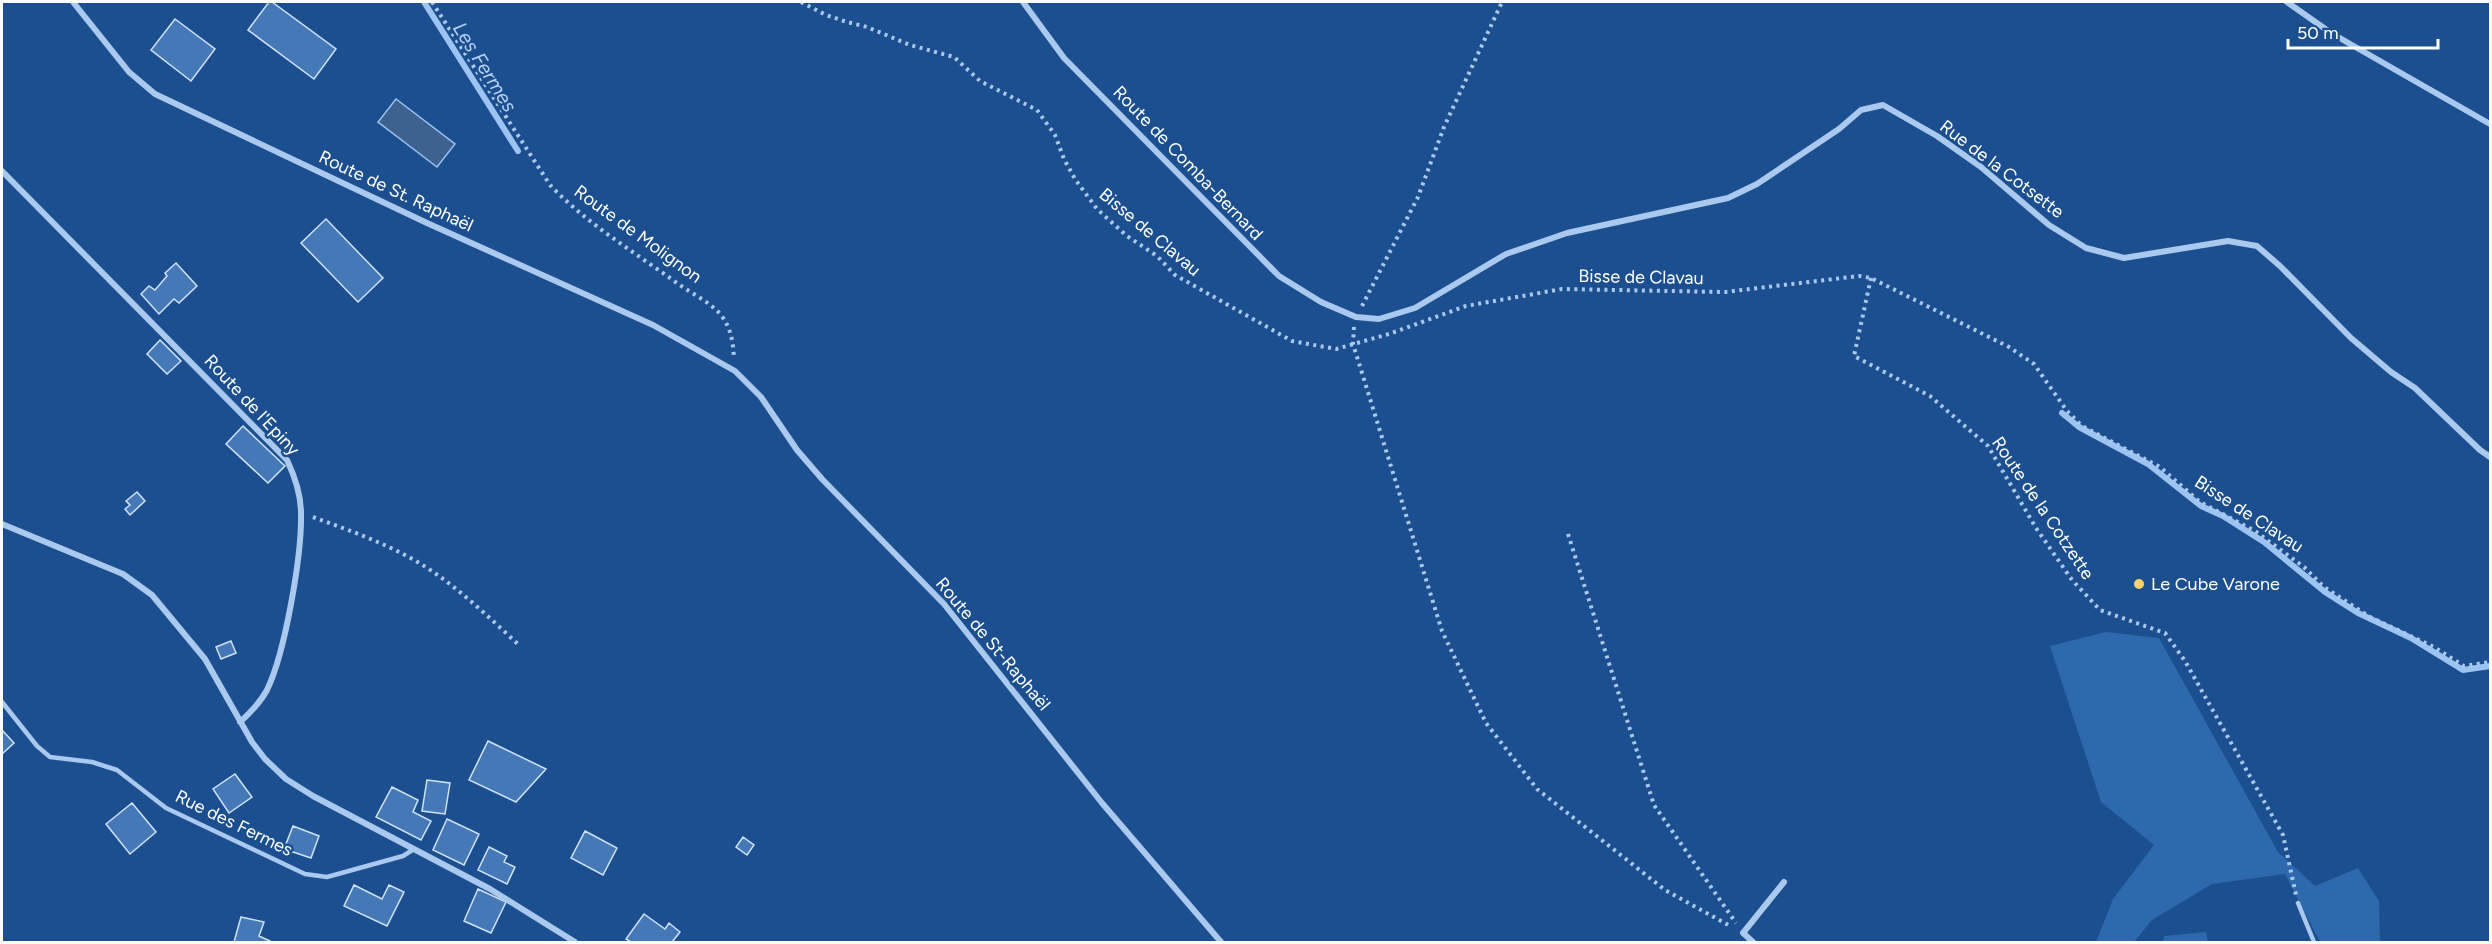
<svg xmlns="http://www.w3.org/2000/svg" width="2492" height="944" font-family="Figtree,sans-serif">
<rect width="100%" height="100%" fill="#1b4f8f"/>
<path fill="#2e69ad" d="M2106 632 2159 638 2278 852 2315 886 2358 868 2379 901 2380 942H2320L2285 874 2212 884 2152 920 2134 942H2096L2113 899 2154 845 2101 802 2050 646Z
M2206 932 2208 942H2163L2164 936Z"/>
<path fill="#3c6290" stroke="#9cc4f0" stroke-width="1.5" d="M396 99 455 144 437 167 378 122Z"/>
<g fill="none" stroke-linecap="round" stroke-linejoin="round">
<path stroke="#9cc4f0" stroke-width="6" d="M424 2 518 151
M2062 413 2079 427 2148 464 2201 506 2223 516 2264 542 2325 592 2358 613 2411 638 2463 670 2490 666"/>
</g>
<path fill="#4478b7" stroke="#cfe3fa" stroke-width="1.5" d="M269 2H272L336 49 314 79 248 30Z
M175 19 215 49 191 81 151 50Z
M326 219 383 278 358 302 301 243Z
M176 263 197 286 179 303 174 299 159 314 141 294 149 286 155 290 167 276 165 273Z
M160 340 181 361 167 374 147 354Z
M243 426 285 466 268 483 226 444Z
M137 492 145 501 130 515 125 509 130 505 126 501Z
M231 641 236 653 221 659 216 647Z
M2 730 14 743 2 754Z
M488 741 546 769 516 802 469 780Z
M235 774 252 797 229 813 213 789Z
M427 780 450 783 445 814 422 811Z
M392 787 418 800 413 812 431 821 421 840 376 817Z
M132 803 156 832 130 854 106 824Z
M447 819 479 834 464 865 433 850Z
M293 826 319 836 311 858 284 849Z
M585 831 617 848 603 875 571 858Z
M743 837 754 845 747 855 736 847Z
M489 847 507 856 504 862 515 867 507 884 478 870Z
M354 885 382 899 389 885 404 892 387 926 344 906Z
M478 889 506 902 491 933 464 921Z
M644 914 665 929 669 923 680 932 672 942H631L626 939Z
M241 917 264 922 259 936 272 942H234Z"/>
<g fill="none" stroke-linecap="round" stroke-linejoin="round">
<path stroke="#a9c9ee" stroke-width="4" stroke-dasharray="3 4.5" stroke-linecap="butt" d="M432 2 550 185C586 223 634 252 677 283 692 294 709 301 721 315 731 328 733 342 734 358
M801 2 826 15 847 22 867 27 910 45 954 57 980 81 1037 110 1055 135 1064 159 1075 179 1097 209 1127 236 1157 256 1175 275 1292 341 1336 349 1389 334 1466 306 1562 289 1725 292 1859 276 1871 278 2009 347 2034 364 2067 411 2082 426 2160 467 2200 502 2255 531 2304 567 2324 587 2370 617 2434 647 2464 666 2490 662
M1871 278 1854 356 1930 396 1988 446 2036 528 2072 580 2100 610 2165 633 2185 661 2283 835 2296 895
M1362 306 1418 197 1444 127 1502 2
M1354 327 1353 344 1358 360 1442 631 1486 723 1537 789 1665 890 1732 927
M313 517C343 528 374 539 403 554 447 576 484 613 520 646
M1568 534 1654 805 1736 923"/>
<path stroke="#a9c9ee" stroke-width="4.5" d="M2 702 37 746 50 757 92 762 117 770 166 808 305 874 327 877 403 856 414 849
M2298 903 2314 942"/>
<path stroke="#a9c9ee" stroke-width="6" d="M73 2 129 72 155 94 427 223 653 325 735 371 761 397 797 450 822 479 944 604 1102 803 1221 942
M1023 2 1064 58 1279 276 1321 302 1356 317 1379 319 1415 308 1506 254 1567 233 1728 198 1757 184 1839 129 1861 110 1883 105 1937 136 1981 167 2049 225 2086 248 2124 258 2228 241 2257 246 2280 266 2351 338 2391 372 2415 388 2480 450 2490 457
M2287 2 2331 33 2490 124
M2 171 287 460C295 477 301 495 301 513 302 555 285 653 267 690 260 703 251 712 240 722
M2 524 123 574 152 595 205 659 252 742 265 759 286 779 313 796 490 889 575 942
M1753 942 1743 933 1784 882"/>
</g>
<circle fill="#ffd166" stroke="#1b4f8f" stroke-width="2" cx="2139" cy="584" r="6"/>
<g text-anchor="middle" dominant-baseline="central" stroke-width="5" stroke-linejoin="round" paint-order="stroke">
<g font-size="18" fill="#fff" stroke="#1b4f8f">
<text transform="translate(1188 163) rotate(46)">Route de Comba-Bernard</text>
<text transform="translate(2002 169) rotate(37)">Rue de la Cotsette</text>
<text transform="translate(396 191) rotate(25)">Route de St. Raphaël</text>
<text transform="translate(1150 232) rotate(40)">Bisse de Clavau</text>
<text transform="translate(638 234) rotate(36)">Route de Molignon</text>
<text transform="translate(1641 277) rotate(1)">Bisse de Clavau</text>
<text transform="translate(252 405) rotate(47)">Route de l'Epiny</text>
<text transform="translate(2043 508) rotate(56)">Route de la Cotzette</text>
<text transform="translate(2249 514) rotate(33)">Bisse de Clavau</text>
<text transform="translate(993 644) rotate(50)">Route de St-Raphaël</text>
<text transform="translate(234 823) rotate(26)">Rue des Fermes</text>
</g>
<g font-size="18" fill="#fff" stroke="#1b4f8f" text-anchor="start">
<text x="2151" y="584">Le Cube Varone</text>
</g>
<g font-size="20" font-style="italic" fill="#b5d3f5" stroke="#1b4f8f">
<text transform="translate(485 67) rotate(58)">Les Fermes</text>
</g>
</g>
<rect width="2492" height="944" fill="none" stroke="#ffffff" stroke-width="6"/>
<path d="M2288 39v9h150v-9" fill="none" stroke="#ffffff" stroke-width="3"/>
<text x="2297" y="39" font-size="18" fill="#ffffff" stroke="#1b4f8f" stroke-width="4.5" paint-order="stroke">50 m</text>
</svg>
